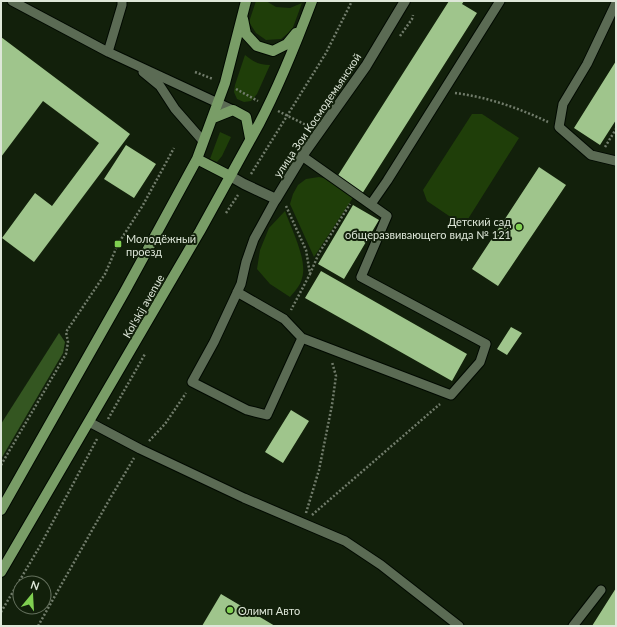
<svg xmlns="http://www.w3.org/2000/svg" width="617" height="627" font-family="Lato,sans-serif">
<rect width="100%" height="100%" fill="#12200b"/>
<path fill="#1f3e09" d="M256 1H266L276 7 290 8 302 3 292 30 281 39 266 40 256 33 249 22Z
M245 55C254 62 259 65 270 65L257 94 251 101 244 102 237 99 234 92 235 85Z
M472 114H482L519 138 468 219 458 222 427 201 423 190Z
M220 132 231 137 222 156 217 162 210 159Z
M319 177 332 180 354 196 314 257 290 204 293 194 298 185 306 179Z
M285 211C291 228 308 261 302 278 301 285 294 292 290 297L270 284 257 269 260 250 269 228Z"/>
<path fill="#345621" d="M59 333 65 342 63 353 1 459V424Z"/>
<path fill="#9fc58c" d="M449 1H464L462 4 477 13 362 194 337 177Z
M1 37 130 134 34 262 2 238 35 193 52 206 99 143 43 101 1 157Z
M616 61V120L600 145 574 128Z
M126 145 156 164 134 198 104 179Z
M539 167 566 185 498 286 472 269Z
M353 205 379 220 344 279 318 264Z
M321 271 467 354 452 381 305 298Z
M511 327 522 333 507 355 497 349Z
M291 410 309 421 283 463 265 452Z
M616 588V626H592Z
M221 594 275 626H202Z"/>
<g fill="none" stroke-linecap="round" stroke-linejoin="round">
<g stroke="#010900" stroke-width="11">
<path id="service" d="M12 1 108 52
M122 1V5L108 52 233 110
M616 3 587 64 563 104 559 127 591 155 616 161
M143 72 160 86 175 109 203 141
M302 156 387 216 361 277 486 344 480 362 451 395 302 338
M371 204 387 181 500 1
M237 292 284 319 302 338 267 415 247 410 192 382 214 342 241 284 246 262 254 239 276 199
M89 422 140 449 244 498 345 541 381 565 459 626
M573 626 601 590"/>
</g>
<g stroke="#010900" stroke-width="12">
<path id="minor" d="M230 176 244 184 276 199 302 156 366 66 405 1"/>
</g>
<g stroke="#010900" stroke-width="12">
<path id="primary" d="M243 19 246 34 257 46 273 51 287 44 296 33
M213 118 233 110 246 117 250 138
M197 159 230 176
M1 510 125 291 197 159 225 83 246 1
M1 572 200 231C220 195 239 160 259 124 279 86 297 41 312 1"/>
</g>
<path stroke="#717c6b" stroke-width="2.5" stroke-dasharray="2 2" stroke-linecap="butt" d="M400 36 412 19 413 15
M195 72 213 79
M236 89 258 101
M455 93C487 97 519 108 548 122
M278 111 308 126
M605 147 616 129
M251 174 326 53 352 1
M286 206 306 250 310 274 291 310
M226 213 238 195
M310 274 319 253 350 204
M108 419 145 354
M149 441 165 424 186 393
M1 465 66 354 68 342 66 332 105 274 118 244 143 205 174 148
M306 513 319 470 332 405 336 376 332 362
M312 515 440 404
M1 612 40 546 97 439
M38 626 108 502 134 458"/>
<use href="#service" stroke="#5b6b54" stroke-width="9"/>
<use href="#minor" stroke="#5b6b54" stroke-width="10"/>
<use href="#primary" stroke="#799d67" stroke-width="10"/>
</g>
<g fill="#80d051" stroke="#12200b" stroke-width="1.5">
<circle cx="519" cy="227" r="4"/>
<rect x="114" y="240" width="8" height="8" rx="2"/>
<circle cx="230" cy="610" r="4"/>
</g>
<g text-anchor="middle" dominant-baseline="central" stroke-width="4" stroke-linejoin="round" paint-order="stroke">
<g font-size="11" fill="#dee7d9" stroke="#12200b">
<text transform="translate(317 115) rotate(-56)">улица Зои Космодемьянской</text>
<text transform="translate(143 306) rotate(-60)">Kol'skij avenue</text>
</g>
<g font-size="11" fill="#dee7d9" stroke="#12200b" text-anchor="start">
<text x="511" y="221" text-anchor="end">Детский сад<tspan x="511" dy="13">общеразвивающего вида № 121</tspan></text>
<text x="126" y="238">Молодёжный<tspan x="126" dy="13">проезд</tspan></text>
<text x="238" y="610">Олимп Авто</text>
</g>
</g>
<rect width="617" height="627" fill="none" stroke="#dee7d9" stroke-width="4"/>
<g transform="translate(32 595) rotate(18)"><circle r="19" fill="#12200b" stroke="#64705d"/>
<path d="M0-3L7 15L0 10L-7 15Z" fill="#80d051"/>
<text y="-6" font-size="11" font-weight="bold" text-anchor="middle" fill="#dee7d9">N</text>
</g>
</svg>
